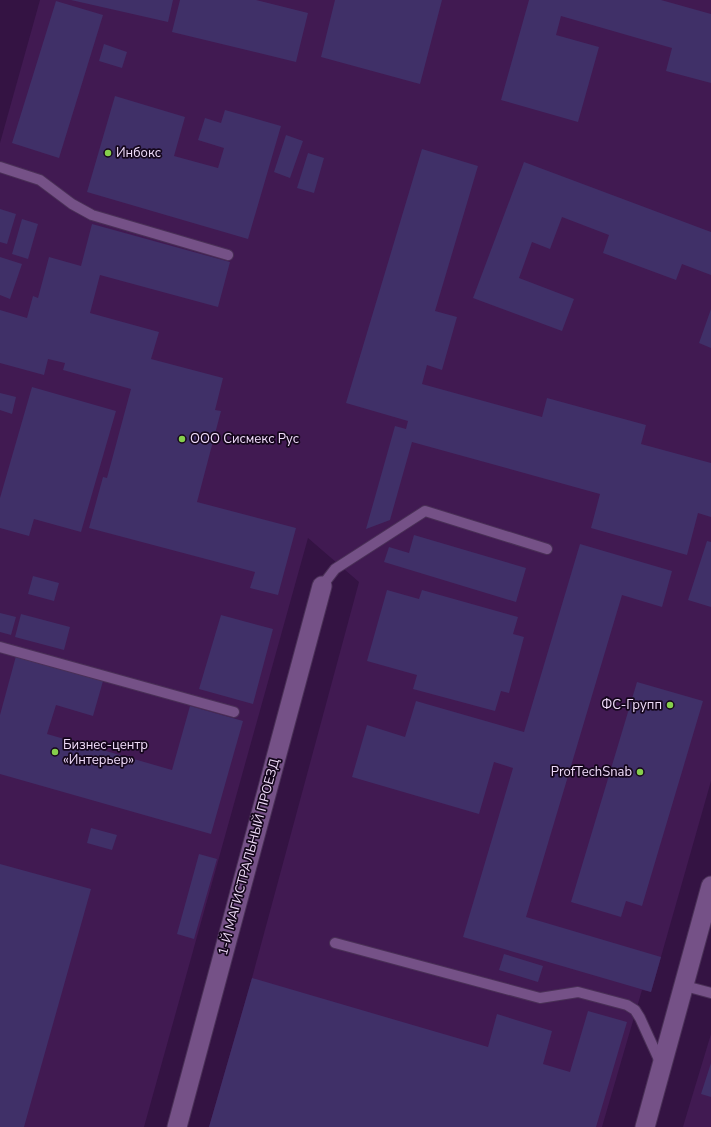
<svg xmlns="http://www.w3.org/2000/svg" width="711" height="1127" font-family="'Nunito Sans',sans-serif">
<rect width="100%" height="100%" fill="#341343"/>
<path fill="#411a52" d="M40 0H711V781L651 992 642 990 602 1127H209L252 978 359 582 308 538 144 1127H0V143Z
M711 1034V1127H683L685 1120Z"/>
<path fill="#403068" d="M71 0H173L168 22Z
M180 0H256L308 13 296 62 172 32Z
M335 0H442L420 84 321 57Z
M529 0H661L711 14V83L666 71 672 48 561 16 556 35 599 47 578 122 501 100Z
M56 1 103 15 59 158 12 143Z
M104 44 127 52 122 68 99 61Z
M115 96 185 117 174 156 218 168 224 148 198 140 205 118 221 123 225 110 281 126 248 239 87 192Z
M286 135 303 141 290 178 274 172Z
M422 149 478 166 435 311 457 317 442 370 427 365 422 384 542 417 547 398 646 425 641 444 711 463V517L698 513 687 555 591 528 600 494 412 442 390 520 366 529 395 426 406 429 408 421 346 403Z
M308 153 324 158 314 193 297 188Z
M524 162 711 232V275L682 264 676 280 603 253 609 235 562 217 550 249 532 242 519 278 574 299 562 331 473 298Z
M0 209 16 214 7 244 0 242Z
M22 219 38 224 28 259 12 254Z
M92 224 230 262 218 307 100 275 90 313 159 332 151 359 223 378 215 410 221 411 197 502 296 528 278 595 250 588 255 572 89 528 103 477 107 478 131 389 63 370 65 363 48 359 44 375 0 363V310L27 318 33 296 38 298 49 257 81 266Z
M0 257 22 264 10 299 0 295Z
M711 309V348L699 343Z
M32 387 116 411 81 532 34 519 29 536 0 528V498Z
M0 393 16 397 12 414 0 410Z
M414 535 526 568 516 602 384 562 389 547 409 553Z
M707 541 711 542V607L688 600Z
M580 544 672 571 662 607 622 595 526 917 661 957 651 992 463 937 513 768 494 762 479 814 352 777 367 725 405 737 416 701 524 732Z
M33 576 59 583 54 601 28 594Z
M387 590 419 599 422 590 518 617 513 634 524 637 509 693 501 691 495 711 413 689 417 675 367 661Z
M0 613 16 617 11 635 0 632Z
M21 614 70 627 64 650 15 637Z
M221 615 273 629 253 704 199 689Z
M16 656 103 681 93 716 56 705 47 734 172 770 190 706 243 721 211 834 0 774V715Z
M637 682 703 701 642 906 626 901 621 917 571 902Z
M91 828 117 835 112 850 87 843Z
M199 854 217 859 194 939 177 934Z
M0 864 91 889 24 1127H0Z
M504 954 543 966 538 982 499 970Z
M252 978 488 1047 497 1014 552 1031 543 1064 570 1072 588 1011 627 1022 596 1127H209Z
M711 1063V1097L701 1094Z"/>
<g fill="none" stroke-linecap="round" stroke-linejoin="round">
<g stroke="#4a3057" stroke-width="12">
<path id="lane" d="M0 167 40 180 72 204 92 215 228 255
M322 586 335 569 425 511 547 549
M0 647 234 712
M335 943 540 998 578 992 627 1005 635 1010 640 1018 661 1064
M685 986 711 993"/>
</g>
<g stroke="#4a3057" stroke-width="21">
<path id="street" d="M177 1127 322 586
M645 1127 711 886"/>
</g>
<use href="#lane" stroke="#755187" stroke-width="10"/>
<use href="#street" stroke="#755187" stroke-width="19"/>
</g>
<g fill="#86cf4c" stroke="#15071c" stroke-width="1.5">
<circle cx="108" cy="153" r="4"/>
<circle cx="182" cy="439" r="4"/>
<circle cx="670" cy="705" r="4"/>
<circle cx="55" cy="752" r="4"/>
<circle cx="640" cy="772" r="4"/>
</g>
<g text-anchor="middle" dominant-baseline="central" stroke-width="3.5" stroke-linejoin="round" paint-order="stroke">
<g font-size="13" fill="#f0dcfa" stroke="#15071c" text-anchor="start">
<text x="116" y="153">Инбокс</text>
<text x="190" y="439">ООО Сисмекс Рус</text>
<text x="662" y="705" text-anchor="end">ФС-Групп</text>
<text x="63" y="745">Бизнес-центр<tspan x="63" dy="15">«Интерьер»</tspan></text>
<text x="632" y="772" text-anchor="end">ProfTechSnab</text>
</g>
<g font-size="13" fill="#f0dcfa" stroke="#15071c">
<text transform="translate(249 857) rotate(-75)">1-Й МАГИСТРАЛЬНЫЙ ПРОЕЗД</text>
</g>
</g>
</svg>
